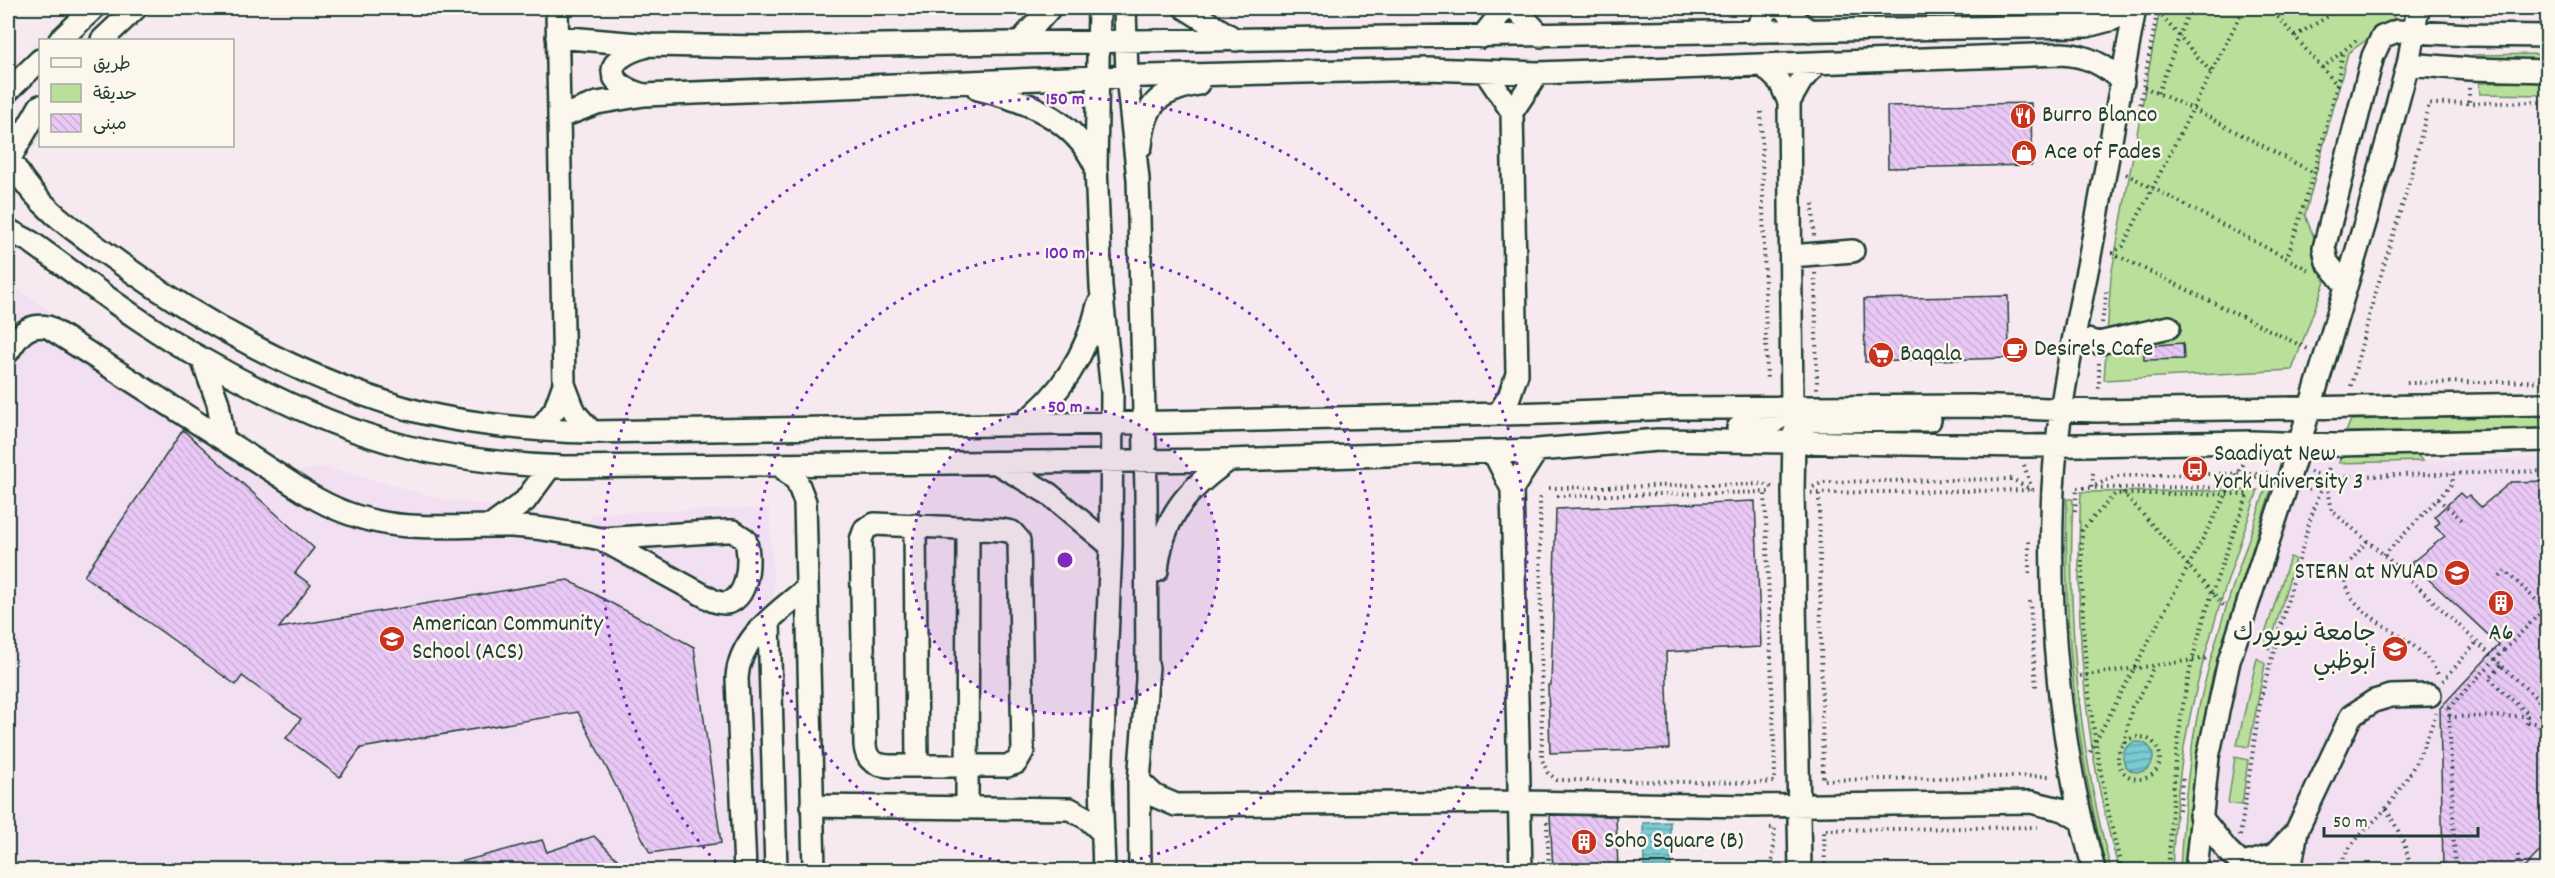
<svg xmlns="http://www.w3.org/2000/svg" width="2555" height="878" font-family="Dekko,'Playpen Sans Arabic',sans-serif">
<defs>
<pattern id="water-rules" width="6" height="5" patternUnits="userSpaceOnUse" patternTransform="scale(1.5)"><rect width="6" height="5" fill="#79cad2"/><path d="M0 2.5h6" fill="none" stroke="#63a5ab"/></pattern>
<pattern id="building-back-hatch" width="6" height="6" patternUnits="userSpaceOnUse" patternTransform="scale(1.5)"><rect width="6" height="6" fill="#e9c8f5"/><path d="M-1 5l2 2M0 0l6 6M5-1l2 2" fill="none" stroke="#c7add3"/></pattern>
</defs>
<rect width="100%" height="100%" fill="#f6e9ef"/>
<filter id="ink" filterUnits="userSpaceOnUse"><feTurbulence type="fractalNoise" baseFrequency=".0167" numOctaves="2"/><feDisplacementMap in="SourceGraphic" scale="12" xChannelSelector="R" yChannelSelector="G"/><feConvolveMatrix kernelMatrix="1 2 1 2 8 2 1 2 1" color-interpolation-filters="sRGB"/></filter>
<g filter="url(#ink)">
<path fill="#f2dff1" d="M14 287 177 399 297 471 327 467 441 499 558 516 575 524H587L592 513 769 508 784 753 788 772 790 870H8V297Z
M2416 453 2425 461 2547 458V870H2207L2211 807 2221 734 2233 680 2306 463 2317 456Z"/>
<path fill="#b9df9b" stroke="#6c8e68" stroke-width="1.5" d="M2160 8H2395L2393 21 2348 53 2305 215 2328 273 2292 370 2104 380 2111 276Z
M2547 54V65L2474 67 2473 55Z
M2528 82 2547 83V95L2480 94 2479 83Z
M2547 416V428L2346 432 2351 420Z
M2416 454 2423 461 2339 463 2341 456Z
M2269 479 2274 480 2213 674 2195 764 2185 870H2180C2183 815 2188 761 2199 707 2216 629 2244 554 2269 479Z
M2258 490C2229 576 2198 663 2183 753 2177 792 2174 831 2172 870H2119C2084 749 2074 618 2081 492Z
M2067 499H2073C2067 625 2079 749 2111 870H2107C2075 743 2063 630 2067 499Z
M2290 557 2295 559 2269 649 2262 643Z
M2257 658 2265 664 2249 747 2237 745Z
M2235 757 2248 760 2242 805 2228 803Z"/>
<path fill="url(#water-rules)" stroke="#559293" stroke-width="1.5" d="M2123 757a15 15 0 1 1 30 0a15 15 0 1 1-30 0Z
M1670 822 1671 870H1644L1643 823Z"/>
<path fill="url(#building-back-hatch)" stroke="#1f3d34" stroke-width="1.5" d="M2031 103 2032 165 1888 168 1887 106Z
M2008 296 2009 358 1865 362 1864 299Z
M2183 343 2184 359 2144 360V346Z
M183 430 314 548 295 573 311 585 279 628 568 580 694 647 721 843 650 853 578 712 361 748 340 777 286 738 301 719 242 676 236 685 84 576Z
M2547 481V844L2522 870H2443L2440 708 2499 645 2411 563 2445 536 2435 527 2440 522 2434 517 2460 493 2465 498 2469 495 2481 507 2511 482Z
M1755 501 1761 647 1666 652 1669 749 1550 753 1548 685H1551L1556 509Z
M1550 815 1616 816 1618 870H1553Z
M594 836 628 870H450L449 865 542 840 547 852Z"/>
<g fill="none" stroke-linecap="round" stroke-linejoin="round">
<g stroke="#1f3d34" stroke-width="26">
<path id="minor" d="M557 8 564 384 575 413 592 432
M1099 8 1096 166 1101 287 1112 392 1111 546 1101 783 1104 870
M1125 8 1127 76 1138 179 1146 490 1147 679
M1185 8 1236 40
M1515 8 1541 36
M1783 8 1809 31
M1754 32 1769 8
M557 37 650 45 758 47 2087 26 2113 19 2135 8
M1482 37 1505 8
M60 40 94 8
M102 40 136 8
M1019 43 1050 8
M644 47C603 58 602 84 644 95
M2408 64 2469 69 2548 71
M1486 73 1512 112 1517 374 1509 397 1498 414
M978 89C1025 100 1074 119 1095 165
M8 91 40 60
M1789 102 1801 81 1817 63
M1512 112 1538 73
M560 117 597 103 644 95 1066 78 1428 69 1538 73 2061 54C2086 55 2104 64 2123 82
M1141 146C1145 104 1157 92 1198 84
M13 153 40 106
M14 166C38 208 78 233 117 261 203 323 296 375 398 406 453 423 534 431 592 432L1174 422 1544 413 1675 408 1972 406 2097 411 2548 404
M8 230 31 242C87 282 143 326 204 360 267 396 337 429 408 447 459 459 513 465 565 467L1229 460 1537 450 1658 440 2023 446 2251 442 2337 445 2548 440
M1791 256 1853 251
M2346 286 2327 262 2324 248 2373 56 2382 37 2397 31 2469 35 2548 36
M2074 337 2099 343 2169 327
M8 352C18 336 27 323 48 327L308 494C379 537 432 525 510 526 540 527 571 533 601 539
M202 359 218 403 224 440
M1020 425C1060 397 1087 353 1098 305
M1738 428C1765 427 1774 427 1792 406L1789 102 1780 82 1763 65
M540 429 555 409 564 384
M1493 451 1512 489 1521 870
M998 464 1049 494 1111 546
M781 466 797 481 805 502 814 870
M1512 489 1537 450
M875 524 1002 530 1012 532 1019 540 1023 751 1016 763 1007 766H889C875 765 866 760 865 745L861 540 865 529Z
M915 525 917 766
M491 526 525 501 550 467
M726 531H733L745 539C752 558 749 614 714 601L601 539Z
M1157 571C1162 518 1187 489 1229 460
M769 622 776 870
M1139 781 1155 796 1176 805 1521 802 1750 806 2031 802 2064 810 2080 820
M812 806 1070 809 1088 819 1103 833
M967 806 968 528
M2200 816 2227 850 2248 870
M2243 864 2274 855 2297 831
M745 870 737 678C739 637 778 613 807 588
M1140 870 1139 781 1148 667
M1800 870 1793 492 1794 434 1797 427 1812 421 1930 420
M2094 870C2060 748 2047 616 2053 489 2057 412 2074 337 2089 261 2105 177 2119 92 2135 8
M2196 870 2208 757 2229 661 2289 478 2368 213 2408 64 2418 8
M2292 870V859L2297 830 2351 716 2374 701 2391 696 2430 695"/>
</g>
<path stroke="#1f3d34" stroke-width="4" stroke-dasharray="1.5 4.5" stroke-linecap="butt" d="M2270 8 2337 85 2314 173 2287 258
M2158 12 2211 72
M2295 36 2342 8
M2322 68 2358 39
M2337 85 2343 51
M2144 87 2193 109 2314 173
M2469 88V102
M2158 93 2190 8
M2139 110 2158 8
M1761 112 1767 382
M2126 174 2309 270
M1813 204 1814 236
M2112 253 2123 246 2244 8
M2112 253 2308 349
M1815 273 1817 389
M2102 323 2107 288
M2099 363V391
M2407 383 2548 381
M2351 386 2373 301 2409 183 2429 104 2548 102
M2024 465 2031 486
M2310 472 2326 477 2548 471
M2093 473 2092 487 2116 476 2262 473
M1813 487 1824 482 2012 479 2032 490
M1549 488 1763 484 1774 488
M2077 488 2229 487 2270 472
M2308 490 2326 477 2332 511 2384 555 2548 709
M2123 492 2224 606
M1811 493 2034 490
M1819 494 1823 780 2049 776
M1557 496 1773 492
M1540 497 1542 760 1548 773 1557 780 1759 783 1774 782 1775 768 1765 492
M2438 499 2463 521
M2075 511 2077 488
M2367 541 2345 568C2345 574 2345 581 2347 587 2359 624 2423 636 2439 677
M2384 555 2453 483 2452 474
M2029 573V541
M2500 577 2505 571 2548 611
M2030 601 2036 687
M2504 650 2548 605
M2501 666 2489 678 2529 715
M2080 676 2208 658
M2443 681 2476 643
M2449 708 2455 870
M2449 717 2527 716V722L2535 723 2548 733
M2118 758a21 21 0 1 1 42 0a21 21 0 1 1-42 0Z
M2124 743 2132 707 2146 686 2153 667
M2090 752 2244 461
M2386 809C2398 829 2408 847 2410 870
M2179 810 2183 776
M1547 822 1549 870
M1770 828H1775L1772 870
M2240 836 2261 697 2310 520 2330 465
M2518 855 2519 870
M1825 870 1824 830 2040 827
M2122 870C2106 806 2094 742 2087 676 2082 628 2082 579 2082 530L2115 494H2248C2228 548 2207 602 2193 658 2175 728 2173 799 2168 870
M2339 870C2347 842 2368 830 2386 808 2409 780 2425 747 2436 713
M2544 870 2548 867"/>
<use href="#minor" stroke="#fbf7ec" stroke-width="21"/>
<path stroke="#1f3d34" stroke-width="4" stroke-dasharray="1.5 4.5" stroke-linecap="butt" d="M2449 708 2504 650"/>
</g>
</g>
<circle cx="1065" cy="560" r="154" fill="#7b2cbf" fill-opacity=".12"/>
<g fill="none" stroke="#7b2cbf" stroke-width="3" stroke-dasharray="3 6">
<circle cx="1065" cy="560" r="154"/>
<circle cx="1065" cy="560" r="308"/>
<path d="M722 869A462 462 0 1 1 1408 869"/>
</g>
<defs>
<g id="restaurant-disc" transform="scale(1.35)"><circle r="9.5" fill="#c8321e" stroke="#fbf7ec"/><path d="M-5-6h1v4h1v-4h1v4h1v-4h1v5L-1.5 .5V6h-2V.5L-5-1ZM5-6V6H3V1.5H1.5Q1.5-4 5-6Z" fill="#fff"/></g>
<g id="shop-disc" transform="scale(1.35)"><circle r="9.5" fill="#c8321e" stroke="#fbf7ec"/><path d="M-5-2.5h2.3a2.7 3.5 0 0 1 5.4 0H5L5.5 6h-11ZM-1.5-2.5h3a1.5 2.3 0 0 0-3 0Z" fill="#fff"/></g>
<g id="cafe-disc" transform="scale(1.35)"><circle r="9.5" fill="#c8321e" stroke="#fbf7ec"/><path d="M-5.5-4.5H6V0H3Q3 3.5 0 3.5H-2.5Q-5.5 3.5-5.5 0ZM3-3.2v2h1.7v-2ZM-6 4.5H4V6H-6Z" fill="#fff"/></g>
<g id="supermarket-disc" transform="scale(1.35)"><circle r="9.5" fill="#c8321e" stroke="#fbf7ec"/><path d="M-6-5.5h2.5l.6 2H6L4.5 2H-2.5L-4.4-4H-6ZM-1.5 3.2a1.3 1.3 0 1 0 .1 0ZM3 3.2a1.3 1.3 0 1 0 .1 0Z" fill="#fff"/></g>
<g id="bus-disc" transform="scale(1.35)"><circle r="9.5" fill="#c8321e" stroke="#fbf7ec"/><path d="M-5-6H5V4H4V6H2V4H-2V6H-4V4H-5ZM-3.5-4V0h7V-4ZM-3.5 1.2v1.5H-2V1.2ZM2 1.2v1.5H3.5V1.2Z" fill="#fff"/></g>
<g id="university-disc" transform="scale(1.35)"><circle r="9.5" fill="#c8321e" stroke="#fbf7ec"/><path d="M0-5L7-2L0 1L-7-2ZM-4 1L0 2.5L4 1V4Q0 6-4 4Z" fill="#fff"/></g>
<g id="building-disc" transform="scale(1.35)"><circle r="9.5" fill="#c8321e" stroke="#fbf7ec"/><path d="M-4-6H4V6H1V3H-1V6H-4ZM-2.5-4.3h1.7v1.8h-1.7ZM.8-4.3h1.7v1.8H.8ZM-2.5-1h1.7V.8h-1.7ZM.8-1h1.7V.8H.8Z" fill="#fff"/></g>
<g id="school-disc" transform="scale(1.35)"><circle r="9.5" fill="#c8321e" stroke="#fbf7ec"/><path d="M0-5L7-2L0 1L-7-2ZM-4 1L0 2.5L4 1V4Q0 6-4 4Z" fill="#fff"/></g>
</defs>
<g fill-rule="evenodd">
<use href="#restaurant-disc" x="2023" y="116"/>
<use href="#shop-disc" x="2024" y="153"/>
<use href="#cafe-disc" x="2015" y="350"/>
<use href="#supermarket-disc" x="1881" y="355"/>
<use href="#bus-disc" x="2195" y="469"/>
<use href="#university-disc" x="2457" y="573"/>
<use href="#building-disc" x="2501" y="603"/>
<use href="#school-disc" x="392" y="639"/>
<use href="#university-disc" x="2395" y="649"/>
<use href="#building-disc" x="1584" y="842"/>
</g>
<g text-anchor="middle" dominant-baseline="central" stroke-width="5" stroke-linejoin="round" paint-order="stroke">
<g font-size="24" fill="#1f3d34" stroke="#fbf7ec" text-anchor="start">
<text x="2042" y="116">Burro Blanco</text>
<text x="2044" y="153">Ace of Fades</text>
<text x="2034" y="350">Desire's Cafe</text>
<text x="1900" y="355">Baqala</text>
<text x="2214" y="455">Saadiyat New<tspan x="2214" dy="28">York University 3</tspan></text>
<text x="2438" y="573" text-anchor="end">STERN at NYUAD</text>
<text x="412" y="625">American Community<tspan x="412" dy="28">School (ACS)</tspan></text>
<text x="2501" y="634" text-anchor="middle">A6</text>
<text x="2376" y="635" text-anchor="end">جامعة نيويورك<tspan x="2376" dy="28">أبوظبي</tspan></text>
<text x="1604" y="842">Soho Square (B)</text>
</g>
</g>
<circle cx="1065" cy="560" r="9" fill="#7b2cbf" stroke="#fbf7ec" stroke-width="3"/>
<g font-size="18" text-anchor="middle" font-weight="bold" fill="#7b2cbf" stroke="#fbf7ec" stroke-width="5" stroke-linejoin="round" paint-order="stroke">
<text x="1065" y="104">150 m</text>
<text x="1065" y="258">100 m</text>
<text x="1065" y="412">50 m</text>
</g>
<rect width="2555" height="878" fill="none" stroke="#fbf7ec" stroke-width="30"/>
<rect x="15" y="15" width="2525" height="848" fill="none" stroke="#1f3d34" stroke-width="2" filter="url(#ink)"/>
<rect x="39" y="39" width="195" height="108" fill="#fbf7ec" stroke="#a3ada2" stroke-width="1.5"/>
<rect x="51" y="58" width="30" height="9" fill="#fbf7ec" stroke="#a3ada2" stroke-width="1.5"/>
<text x="93" y="69" font-size="18" fill="#1f3d34">طريق</text>
<rect x="51" y="84" width="30" height="18" fill="#b9df9b" stroke="#a3ada2" stroke-width="1.5"/>
<text x="93" y="99" font-size="18" fill="#1f3d34">حديقة</text>
<rect x="51" y="114" width="30" height="18" fill="url(#building-back-hatch)" stroke="#a3ada2" stroke-width="1.5"/>
<text x="93" y="129" font-size="18" fill="#1f3d34">مبنى</text>
<path d="M2324 827v9h154v-9" fill="none" stroke="#1f3d34" stroke-width="3"/>
<text x="2333" y="827" font-size="18" fill="#1f3d34" stroke="#fbf7ec" stroke-width="4.5" paint-order="stroke">50 m</text>
</svg>
